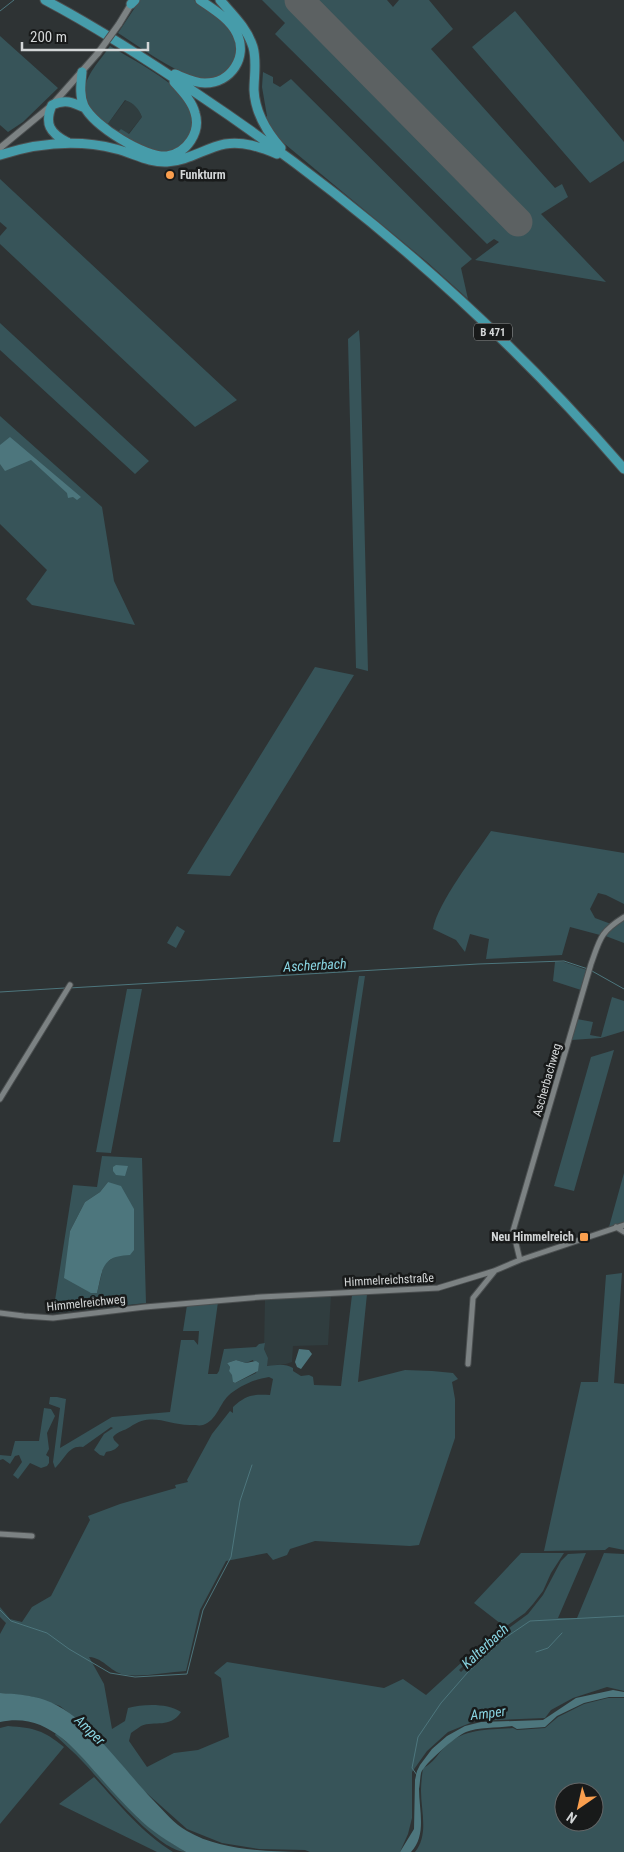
<svg xmlns="http://www.w3.org/2000/svg" width="624" height="1852" font-family="'Roboto Condensed',sans-serif">
<rect width="100%" height="100%" fill="#2e3334"/>
<path fill="#303d3f" d="M126 100 137 106 142 117 128 134 117 133 111 125H107Z
M331 1296 328 1345 293 1346 292 1362 286 1364 266 1366 268 1358 264 1349 265 1298Z"/>
<path fill="#375459" fill-rule="evenodd" d="M140 0H194C215 13 223 21 238 39V60C233 65 227 73 222 76 196 91 141 47 118 33Z
M262 0H387L393 7 399 0H429L453 29 431 49 555 188 562 184 568 197 541 214 606 282 475 260 499 242 494 239 487 244 275 34 285 23Z
M515 11 624 142V161L590 183 472 47Z
M0 36 58 88 23 122 8 132 0 125Z
M110 46C133 60 177 82 190 105 194 112 197 126 193 134 187 144 173 154 162 153 146 151 131 140 117 133L121 129 129 134 142 117C138 108 135 104 125 100L107 125C101 120 94 114 90 108 74 85 98 64 110 46Z
M263 72 273 77V83L280 87 291 79 472 259 461 268 468 299 427 262 274 135 265 118 267 116 262 87Z
M0 179 237 400 195 427 0 244V236L7 228 0 222Z
M0 323 149 461 135 474 0 350Z
M359 330 360 343 368 671 356 668 348 339Z
M0 416 102 507 114 581 135 625 32 605 26 599 47 570 0 524Z
M315 667 354 675 230 876 187 874Z
M491 831 624 853V904L606 895 598 893 590 909 595 918 611 924 600 935 570 927 562 955 486 959 489 939 470 934 465 952 456 940 433 929C438 902 475 855 491 831Z
M624 919V943L603 935Z
M177 926 185 931 176 948 167 943Z
M555 962H564L587 970 581 990 553 981Z
M359 976H365L340 1142H333Z
M127 989H142L111 1153 96 1152Z
M612 997 624 1001V1031L601 1038 571 1040 577 1019 593 1022 590 1035 601 1037Z
M614 1050 574 1191 554 1186 591 1057Z
M102 1156 142 1158 146 1303 53 1313 73 1185 97 1187ZM108 1182 116 1256 104 1264 97 1293 68 1254 70 1231 85 1202 100 1192Z
M624 1173V1222L609 1227Z
M622 1273 614 1383 624 1384V1550L609 1547 605 1550 544 1551 581 1382H598L606 1275Z
M367 1294 358 1382 405 1370 432 1371 453 1373 458 1379 452 1382 455 1399V1438L419 1545 410 1546 315 1541 290 1549 287 1555 273 1560 267 1553 226 1561 200 1610 186 1671C170 1672 142 1677 127 1675 111 1674 105 1658 89 1657L104 1684 112 1729 125 1721 128 1708C144 1704 167 1703 181 1712 170 1729 155 1720 141 1726 138 1728 134 1731 131 1733L129 1741 147 1767 174 1753 198 1750 229 1737 221 1678 214 1673 227 1662 384 1688 403 1679 426 1695 486 1640 493 1637 459 1670 461 1672 501 1634 528 1614 543 1595 561 1561 568 1554 586 1553 558 1618H577L604 1553 624 1554V1691L607 1687 573 1698 551 1710 545 1718 475 1721 448 1732 427 1751 412 1772V1818L408 1834 400 1852H310L305 1850 259 1849 222 1843 187 1829 142 1789 88 1728 60 1706 30 1696 0 1693V1634L6 1623 0 1617V1607L10 1619 22 1622 32 1607 51 1596 90 1520 88 1516 120 1504 176 1488 175 1485 188 1482 187 1480 212 1434 230 1411 233 1413V1407C246 1395 253 1394 270 1395L273 1379 269 1377C255 1379 239 1386 228 1396 219 1405 217 1420 203 1425 200 1426 195 1425 192 1425 168 1426 153 1411 130 1427 124 1431 118 1431 113 1437L114 1440 119 1445C116 1450 111 1451 106 1452L104 1456 100 1455 94 1450 104 1434 113 1428 111 1427 83 1447C69 1444 64 1460 55 1468L53 1462 60 1408 49 1404 50 1397H57L66 1399 60 1448 112 1417 170 1412 181 1340H194L198 1345 199 1331H183L187 1305 218 1302 208 1374H217L219 1371 224 1349 256 1347 259 1344 265 1343 264 1349 268 1358 267 1366C276 1365 285 1363 293 1368V1371L301 1376 309 1375 313 1377 314 1385 341 1386 352 1295ZM236 1360 246 1363 253 1360 257 1370 256 1373 235 1383 233 1382V1375L229 1371 230 1367 227 1363Z
M44 1408 51 1409 55 1416 47 1433 49 1449 46 1455 49 1457V1463L47 1466 41 1468 30 1463 18 1479 13 1475 22 1462 19 1455 15 1456 10 1464 3 1459 0 1460V1455L11 1456 15 1441H39Z
M521 1553H564L551 1573 543 1591 533 1604 525 1613 505 1627 474 1603Z
M608 1698H624V1852H415C429 1835 421 1811 421 1791 421 1783 422 1775 423 1768 434 1763 437 1754 446 1746 463 1728 490 1730 513 1728L517 1730 545 1728 558 1717 584 1704ZM564 1792H594V1822H564Z
M8 1726C35 1728 43 1730 64 1747L0 1824V1728Z
M56 1733 78 1752 138 1818 170 1842 186 1852C158 1852 103 1783 83 1762 74 1752 64 1744 55 1735Z
M94 1777C119 1804 142 1833 173 1852H157L59 1804Z"/>
<path fill="#4d767d" d="M10 437 81 497 77 500 73 497 68 498 67 493 31 460 5 471 0 464V445Z
M116 1165 128 1166 125 1176 116 1175 113 1171V1167Z
M108 1182 121 1186 134 1209V1250L130 1255C101 1256 103 1269 97 1293H91L64 1278 70 1231 85 1202 100 1192Z
M299 1349 309 1350 312 1354 301 1369 297 1367 295 1362Z
M236 1360 246 1363 256 1361 259 1363 258 1371 235 1383 233 1382 232 1375 229 1371 230 1367 227 1363Z
M613 1690 624 1692V1697H609L584 1703 557 1716 545 1727 517 1729 512 1726C499 1728 478 1727 466 1732 456 1736 424 1764 421 1773 420 1778 420 1784 419 1789 419 1810 427 1835 411 1852H400L414 1829 415 1780 417 1771 420 1765 432 1749 447 1736 465 1726 481 1722 543 1720 576 1698Z
M0 1693C15 1694 31 1695 45 1700 87 1715 123 1769 153 1800 164 1811 174 1824 187 1831 219 1850 263 1851 299 1852H186C169 1842 151 1831 137 1817 123 1803 110 1789 98 1775 72 1745 44 1712 0 1722Z"/>
<g fill="none" stroke-linecap="round" stroke-linejoin="round">
<path stroke="#4d767d" stroke-width="1" d="M0 11 14 0
M592 971 624 989
M69 988 478 964 564 961 588 969
M0 992 65 988
M0 1610 11 1621 47 1633 69 1649 110 1673 135 1677 187 1674 203 1610 231 1557 240 1501 252 1465
M536 1652 548 1648 562 1633
M417 1775 412 1768 418 1737 441 1703 468 1672 502 1640 530 1621 624 1616"/>
<path stroke="#5c6162" stroke-width="29" d="M299 0 518 222"/>
<g stroke="#4b4f50" stroke-width="7">
<path id="minor" d="M0 1099 70 985
M616 1227 624 1232
M520 1260 513 1231 591 964C600 939 600 932 624 917
M0 1313 24 1316 53 1318 145 1307 261 1297 438 1288 494 1271 520 1260 624 1225
M468 1364 473 1298 494 1272
M0 1534 32 1536"/>
</g>
<g stroke="#4b4f50" stroke-width="8">
<path id="tertiary" d="M119 24 133 1
M0 148 52 105 98 53"/>
</g>
<g stroke="#4b4f50" stroke-width="11">
<path id="trunk" d="M45 0C98 28 149 61 199 95 356 200 501 326 624 469
M220 0C233 15 247 28 253 47 257 61 254 76 254 90 255 113 266 131 281 148
M131 4 135 0
M82 72C81 83 79 95 84 106 94 126 145 158 167 156 187 153 201 132 195 113 192 101 182 91 174 82
M175 74C185 78 195 83 205 83 231 83 248 57 237 34 230 19 213 9 200 0
M67 142C50 133 44 124 52 105 65 99 72 102 85 108
M0 155C38 143 77 139 116 149 133 153 149 163 167 162 188 161 205 148 225 144 243 141 260 147 277 154"/>
</g>
<use href="#minor" stroke="#7c8283" stroke-width="5"/>
<use href="#tertiary" stroke="#7c8283" stroke-width="6"/>
<use href="#trunk" stroke="#469caa" stroke-width="9"/>
<g stroke="#4b4f50" stroke-width="8" stroke-linecap="butt">
<path id="tertiary-bridge" d="M98 53 119 24"/>
</g>
<use href="#tertiary-bridge" stroke="#7c8283" stroke-width="6"/>
</g>
<g fill="#fa9f4e" stroke="#181a1a" stroke-width="2">
<circle cx="170" cy="175" r="5"/>
<rect x="579" y="1232" width="10" height="10" rx="2.5"/>
</g>
<g text-anchor="middle" dominant-baseline="central" stroke-width="5" stroke-linejoin="round" paint-order="stroke">
<rect fill="#181a1a" stroke="#9b9e9e" stroke-width="1" x="474" y="323.5" width="38" height="17" rx="4"/>
<g font-size="11" font-weight="bold" fill="#d3d6d7">
<text x="493" y="332">B 471</text>
</g>
<g font-size="12" font-weight="bold" fill="#d3d6d7" stroke="#181a1a" text-anchor="start">
<text x="180" y="175">Funkturm</text>
<text x="574" y="1237" text-anchor="end">Neu Himmelreich</text>
</g>
<g font-size="12" fill="#d3d6d7" stroke="#181a1a">
<text transform="translate(547 1080) rotate(-74)">Ascherbachweg</text>
<text transform="translate(389 1280) rotate(-3)">Himmelreichstraße</text>
<text transform="translate(86 1303) rotate(-6)">Himmelreichweg</text>
</g>
<g font-size="14" font-style="italic" fill="#89d5e2" stroke="#181a1a">
<text transform="translate(315 965) rotate(-3)">Ascherbach</text>
<text transform="translate(485 1646) rotate(-43)">Kalterbach</text>
<text transform="translate(488 1713) rotate(-7)">Amper</text>
<text transform="translate(90 1730) rotate(44)">Amper</text>
</g>
</g>
<g transform="translate(579 1807) rotate(214)"><circle r="24" fill="#181a1a" stroke="#636566"/>
<path d="M0-4L9 19L0 12L-9 19Z" fill="#fa9f4e"/>
<text y="-8" font-size="14" font-weight="bold" text-anchor="middle" fill="#d3d6d7">N</text>
</g>
<path d="M22 42v8h126v-8" fill="none" stroke="#d3d6d7" stroke-width="2.5"/>
<text x="30" y="42" font-size="15" fill="#d3d6d7" stroke="#181a1a" stroke-width="4" paint-order="stroke">200 m</text>
</svg>
